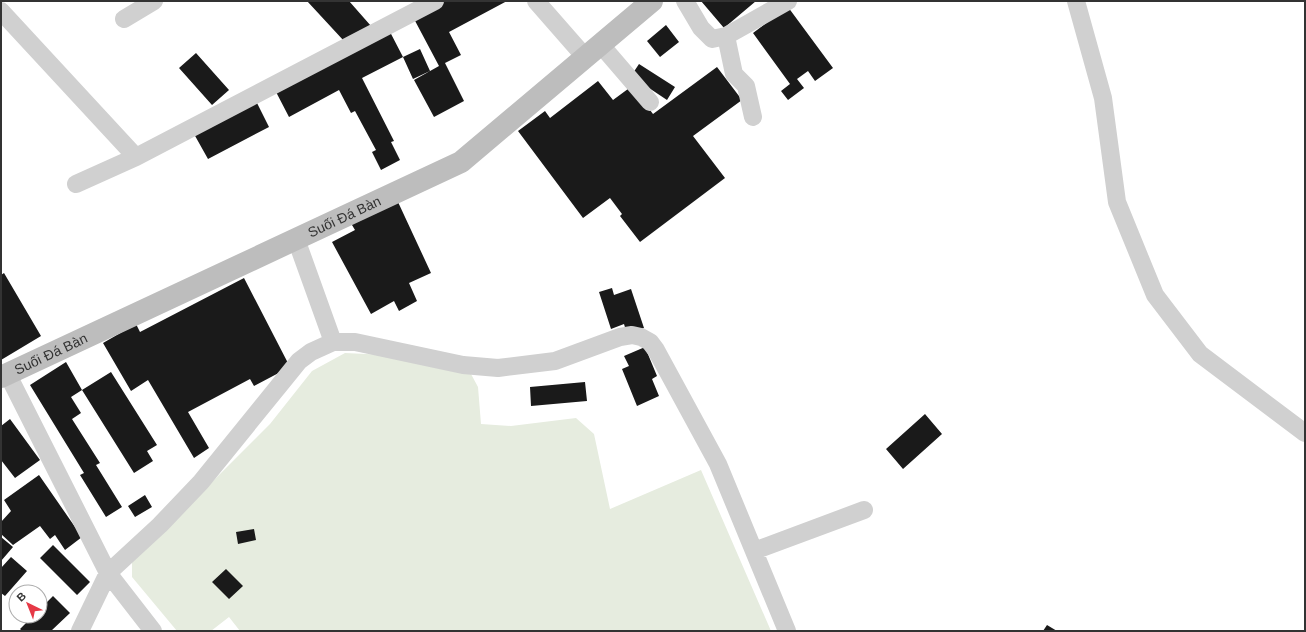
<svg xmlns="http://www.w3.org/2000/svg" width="1306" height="632" font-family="Arial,sans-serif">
<rect width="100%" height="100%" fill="#fff"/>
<path fill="#e6ecdf" d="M345 353 387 355 471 374 478 387 481 424 511 426 576 418 594 434 610 509 701 470 771 631H240L229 617 211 631H177L132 577V562L270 424 312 371Z"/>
<path fill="#1a1a1a" d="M307 1H349L371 26 344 41Z
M443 1H507L449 32 461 55 445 63 464 101 434 117 414 80 439 66 413 17Z
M701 1H756L724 28Z
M788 7 833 68 815 81 808 71 797 79 804 88 788 100 781 91 790 84 753 33Z
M666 25 679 42 660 57 647 41Z
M389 30 403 57 362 78 394 141 391 142 400 160 381 170 372 152 376 150 355 111 351 113 339 90 289 117 275 90Z
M420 49 430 71 413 79 403 57Z
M196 53 229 90 212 105 179 68Z
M639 64 675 87 667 100 631 76Z
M717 67 742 100 693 136 725 178 640 242 620 216 622 214 610 198 583 218 518 131 545 111 550 118 598 81 613 100 632 86 653 114Z
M256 101 269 127 208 159 194 134Z
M398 202 431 273 409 283 417 301 399 311 394 301 371 314 332 242 355 230 349 220Z
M4 273 41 336 1 360V275Z
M244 278 290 367 254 386 250 379 188 412 209 448 194 458 148 380 131 391 103 343 136 324 140 332Z
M612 288 614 295 631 289 644 328 627 334 624 324 611 329 599 292Z
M645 347 657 376 652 379 659 396 637 406 622 369 629 366 624 356Z
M66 362 82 390 71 397 81 413 72 419 100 463 96 465 122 507 106 517 80 475 84 473 30 385Z
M111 372 157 445 147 451 153 461 134 473 82 390Z
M585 382 587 401 531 406 530 387Z
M925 414 942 434 903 469 886 449Z
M10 419 40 460 15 478 1 460V426Z
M39 475 82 537 65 550 55 535 50 539 40 526 13 545 1 534V522L11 511 4 500Z
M145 495 152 507 135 517 128 506Z
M254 529 256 540 238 544 236 532Z
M1 537 13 547 1 561Z
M53 545 90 582 77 595 40 558Z
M11 557 27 571 5 596 1 593V568Z
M226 569 243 586 229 599 212 582Z
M53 596 70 613 51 631H22L20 629 33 616H40V609Z
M1047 625 1057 631H1043Z"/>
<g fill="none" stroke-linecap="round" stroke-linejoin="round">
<path stroke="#d0d0d0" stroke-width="18" d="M536 1 585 57
M685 1 701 28 712 39 726 36 788 1
M1076 1 1103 98 1117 202 1155 295 1200 354 1305 433
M1 11 136 157
M124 19 154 1
M726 36 734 74 746 86 753 117
M601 45 650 102
M76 184 136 157 435 1
M296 239 333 342
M7 373 108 573 153 631
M754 551 864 510
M80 631 108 573 160 525 201 482 282 382 299 361 311 352 333 342H355L463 365 498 368 555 361 620 337 632 335 641 337 650 342 656 350 718 464 787 631"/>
<path stroke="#bdbdbd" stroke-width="22" id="s1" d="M1 377 461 162 652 1"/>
</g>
<g text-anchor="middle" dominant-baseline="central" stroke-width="4" stroke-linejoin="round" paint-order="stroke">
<g font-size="14" fill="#333" stroke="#fff">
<text stroke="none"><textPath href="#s1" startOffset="379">Suối Đá Bàn</textPath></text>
<text stroke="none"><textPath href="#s1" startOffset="55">Suối Đá Bàn</textPath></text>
</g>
</g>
<rect width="1306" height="632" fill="none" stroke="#333333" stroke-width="4"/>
<g transform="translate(28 604) rotate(317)"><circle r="19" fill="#ffffff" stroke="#adadad"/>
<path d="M0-3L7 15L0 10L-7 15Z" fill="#e63946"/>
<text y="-6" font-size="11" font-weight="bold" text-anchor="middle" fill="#333333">B</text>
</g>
</svg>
